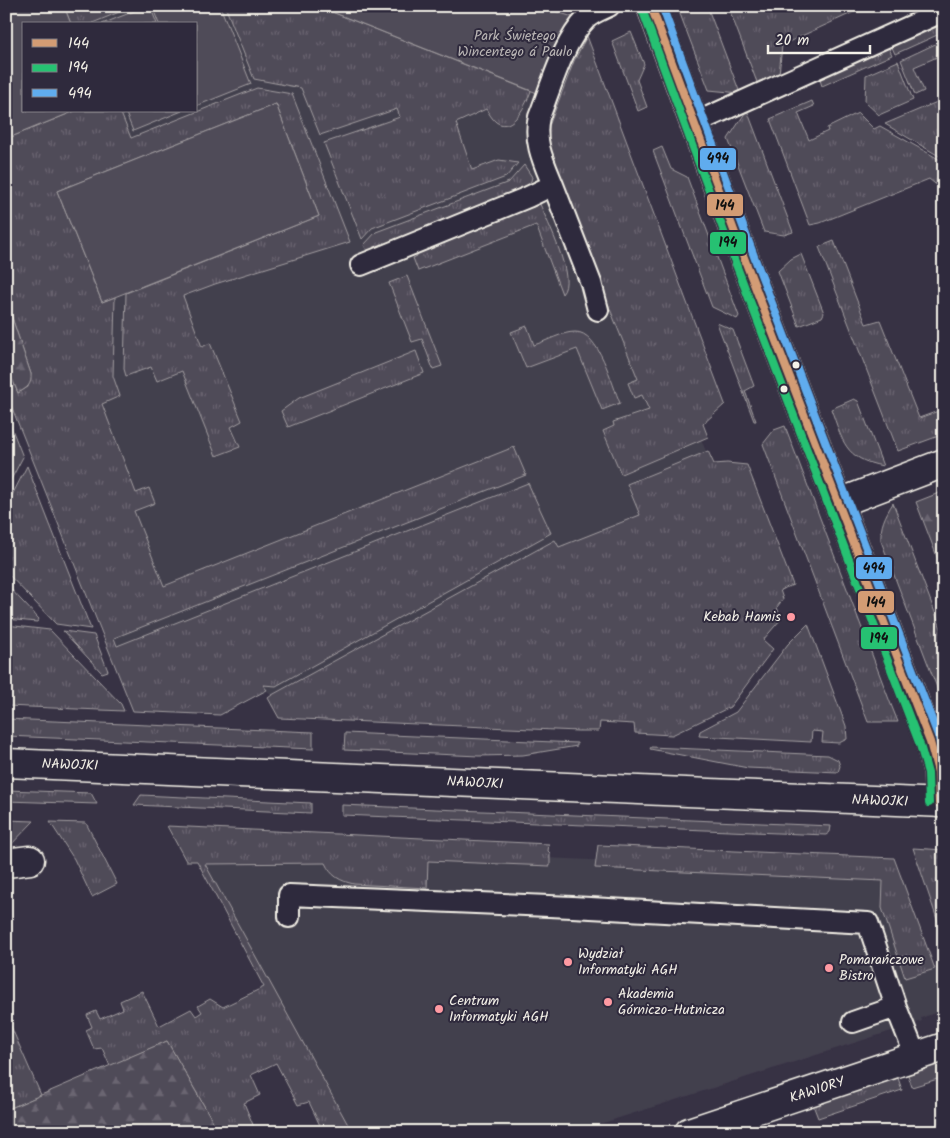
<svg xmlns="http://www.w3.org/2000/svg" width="950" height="1138" font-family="Kalam,sans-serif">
<defs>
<pattern id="grass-tufts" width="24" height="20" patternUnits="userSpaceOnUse" patternTransform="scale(1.25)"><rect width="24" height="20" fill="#504b59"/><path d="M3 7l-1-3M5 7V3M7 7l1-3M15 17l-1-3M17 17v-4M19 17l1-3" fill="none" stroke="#6a6571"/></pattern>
<pattern id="forest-firs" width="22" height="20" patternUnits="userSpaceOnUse" patternTransform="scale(1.25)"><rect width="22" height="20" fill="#504b59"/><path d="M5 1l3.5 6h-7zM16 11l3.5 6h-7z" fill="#6a6571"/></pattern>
</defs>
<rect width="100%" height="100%" fill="#373244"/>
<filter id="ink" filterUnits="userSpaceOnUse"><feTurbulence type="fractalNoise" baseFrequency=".02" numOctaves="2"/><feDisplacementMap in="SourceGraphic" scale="10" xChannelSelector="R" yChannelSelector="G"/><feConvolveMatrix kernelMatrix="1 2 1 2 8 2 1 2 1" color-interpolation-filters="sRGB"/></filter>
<g filter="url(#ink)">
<path fill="#433f4e" d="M64 6H317L571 107 716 477 783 599 777 607 781 619 695 717 274 698 262 685 126 668 6 364V139L75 111H196V24H71Z
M523 857 901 874 944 994V1010L921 1018 922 1021 904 1027 575 1132H341L197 861Z"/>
<path fill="url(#grass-tufts)" stroke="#a29ea0" d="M64 6H134L90 24H71Z
M225 6H317L531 91C527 102 513 134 496 122 492 119 489 113 486 109L456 123 472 170 499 160 518 163 506 177 372 228 362 239 324 143 400 117 397 109 320 135 301 88 254 79Z
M677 6H707L740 93 709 90Z
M728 6H867L782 45 779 75 758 85Z
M944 21V32L895 54 891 45Z
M631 32 644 64 637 80 647 107 638 111 612 41Z
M587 36 725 404 703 424 708 437 621 474 603 431 614 426 613 422 649 410 642 395 634 398 628 383 638 379 552 164 548 145 549 126 574 61Z
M944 40V54L914 67 924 91 915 95 901 60Z
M888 46 892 55 822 86 819 77Z
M898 61 913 100 879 115 865 102 866 75Z
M257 88 292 94 350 242 215 284 183 296 202 347 210 343 242 421 231 427 240 447 216 456 182 371 157 381 151 367 126 376 124 369 126 293 319 216 276 104 57 191 102 302 115 297 113 376 120 396 102 404 136 493 149 488 155 503 134 511 164 586 514 447 526 475 114 638 117 646 528 483 551 533 276 686 263 685 267 690 220 715 133 711 6 393V364L18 393 28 387 31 374 6 300V139L75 111H120L131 138Z
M812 101 814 106 798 113 809 140 828 131 827 128 858 113 874 129 880 126 944 162V191L929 179 820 223 810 225 770 119Z
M937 102 944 117V159L885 124Z
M747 110 793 232 784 235 764 232 728 139Z
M662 147 671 169 687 177 739 316 737 319 712 307 653 151Z
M524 165 532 177 531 181 526 188 368 253 364 245 376 232 509 182Z
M540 204C547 222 577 279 562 294L536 225 418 271 413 258 417 256 416 251 531 205 532 207Z
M834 241 866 324 880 320 919 418 944 409V434L898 451 819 247Z
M801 254 824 313 822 317 799 326 778 271 791 259Z
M407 276 442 366 433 369 422 339 412 342 389 283Z
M717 323 733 330 754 386 745 391 756 421H754Z
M527 326 534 345C547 341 562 332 575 332 599 331 612 385 620 403L602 410 577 349 526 368 511 332Z
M416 351 424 373 288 427 281 411 299 398Z
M854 399 858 401 883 466C844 459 843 441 831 409Z
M6 414 23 457 6 489Z
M785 426 890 702 898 722H868L763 444 774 430Z
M708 451 714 464 727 463 747 465 793 585 780 590 783 599 777 607 781 619 763 640 773 649 730 707 672 735 635 733 634 724 600 722 599 731H578L279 718 268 698 272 695 555 540 559 547 640 515 627 484Z
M27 466 91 629 56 624 6 572V507Z
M893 503 944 636V706L881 541C880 526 885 516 893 503Z
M6 584 39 619 37 622 6 619Z
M808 624 846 726 847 739 839 743 822 742 823 732 812 731 811 742 699 736 700 731 736 712 788 644Z
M6 625 50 630 121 704 124 711 6 706Z
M63 631 94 635 108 671 102 673Z
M6 719 313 732V749L6 736Z
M345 733 577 743V746L523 755 479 756 344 750Z
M651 747 828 755 838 760 840 766 838 772 748 768 650 749Z
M6 790 91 793 97 804 6 801Z
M141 795 311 803V813L134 805Z
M342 805 831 826 830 832 826 835 342 815Z
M6 820 34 821 6 850Z
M50 822 86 823 117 884 92 897 74 859Z
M167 826 549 844 548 851 550 853V866L428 861 427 888 354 884C340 881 331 876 325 863L205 864 352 1132H323L309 1102 298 1105 276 1063 251 1075 260 1095 244 1103 256 1132H219L167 1041 110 1066 102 1048 94 1049 86 1030 92 1027 87 1015 96 1011 100 1019 123 1009 120 1001 142 991 159 1026 191 1009 196 1016 202 1012 198 1006 210 999 223 1007 264 987 197 861H186Z
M598 845 894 858 935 969 905 978 882 908 883 881 595 868Z
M913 848 944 850V940Z
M6 1015 41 1095 6 1110Z
M944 1062V1077L912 1087 908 1075Z
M898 1078 902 1090 818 1118 813 1105Z"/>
<path fill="url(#forest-firs)" stroke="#a29ea0" d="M6 300 31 374C32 385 27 388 18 393L6 364Z
M944 491V575L916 502Z
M167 1041 219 1132H6V1110Z"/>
<path fill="#504b59" stroke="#a29ea0" d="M6 6H64L71 24H24V111H75L6 139Z
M147 6H150L157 24H102Z
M152 6H220L251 84 196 106V24H159Z
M317 6H538L573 17C556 40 547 67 537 93Z
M276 104 319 216 102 302 57 191Z
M125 111H182L133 131Z"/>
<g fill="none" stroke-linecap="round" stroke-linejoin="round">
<g stroke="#f4f1e8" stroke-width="24">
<path id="service" d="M695 123 944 11
M553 185 591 283 598 310
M361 265 528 197 553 185C544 163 533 141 539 117 551 87 563 42 586 19 592 13 601 10 609 6
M289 917V895L572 907 868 923 896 1007 916 1057
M853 1022 896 1007"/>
</g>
<g stroke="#f4f1e8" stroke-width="31">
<path id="minor" d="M839 503 944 463
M6 863 30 860
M689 1132 944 1047"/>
</g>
<g stroke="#f4f1e8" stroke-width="31">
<path id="tertiary" d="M651 6 746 263 930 742 938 772 939 803"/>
</g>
<g stroke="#f4f1e8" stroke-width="31">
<path id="secondary" d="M6 763 944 803"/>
</g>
<use href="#service" stroke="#2f2a3d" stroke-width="20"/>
<use href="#minor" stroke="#2f2a3d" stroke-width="28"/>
<use href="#tertiary" stroke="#2f2a3d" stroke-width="28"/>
<use href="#secondary" stroke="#2f2a3d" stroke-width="28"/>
<g stroke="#2f2a3d" stroke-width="11">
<path id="bus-1" d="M651 6 746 263 930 742 938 772 939 803"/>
</g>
<g stroke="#2f2a3d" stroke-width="11">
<path id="bus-2" d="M642 9 737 267 920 745 928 773 929 803"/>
</g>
<g stroke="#2f2a3d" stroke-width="11">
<path id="bus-3" d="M662 6 755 259 939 738 944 755"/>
</g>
<use href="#bus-1" stroke="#d39c74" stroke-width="8"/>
<use href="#bus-2" stroke="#26c172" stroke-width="8"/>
<use href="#bus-3" stroke="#60acee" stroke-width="8"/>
</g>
</g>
<g fill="#f4f1e8" stroke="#2f2a3d" stroke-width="2">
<circle cx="796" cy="365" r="4.5"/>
<circle cx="784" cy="389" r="4.5"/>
</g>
<g fill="#ff9aa2" stroke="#2f2a3d" stroke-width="2">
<circle cx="791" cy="617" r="5"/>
<circle cx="568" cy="962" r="5"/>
<circle cx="829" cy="968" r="5"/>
<circle cx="608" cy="1002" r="5"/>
<circle cx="439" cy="1009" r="5"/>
</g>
<g text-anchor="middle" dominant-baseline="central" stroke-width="4" stroke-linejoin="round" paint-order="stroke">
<g font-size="14" fill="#bbb7b6" stroke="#2f2a3d">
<text x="515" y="36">Park Świętego<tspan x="515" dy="16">Wincentego á Paulo</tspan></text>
</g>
<g font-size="14" fill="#f4f1e8" stroke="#2f2a3d" text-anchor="start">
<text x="781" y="617" text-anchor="end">Kebab Hamis</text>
<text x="578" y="954">Wydział<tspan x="578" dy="16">Informatyki AGH</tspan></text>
<text x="839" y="960">Pomarańczowe<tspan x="839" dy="16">Bistro</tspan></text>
<text x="618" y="994">Akademia<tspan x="618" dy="16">Górniczo-Hutnicza</tspan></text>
<text x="449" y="1001">Centrum<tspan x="449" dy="16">Informatyki AGH</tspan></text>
</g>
<g font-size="14" fill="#f4f1e8" stroke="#2f2a3d">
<text transform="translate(70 765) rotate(2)">NAWOJKI</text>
<text transform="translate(475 783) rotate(3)">NAWOJKI</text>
<text transform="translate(880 801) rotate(2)">NAWOJKI</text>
<text transform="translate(817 1090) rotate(-18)">KAWIORY</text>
</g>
</g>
<g stroke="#2f2a3d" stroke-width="2">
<rect x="699" y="147" width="38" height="24" rx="5" fill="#60acee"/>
<rect x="706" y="193" width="38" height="24" rx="5" fill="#d39c74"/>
<rect x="709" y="231" width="38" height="24" rx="5" fill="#26c172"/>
<rect x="855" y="556" width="38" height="24" rx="5" fill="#60acee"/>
<rect x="857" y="590" width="38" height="24" rx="5" fill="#d39c74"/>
<rect x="860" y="626" width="38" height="24" rx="5" fill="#26c172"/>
</g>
<g font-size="14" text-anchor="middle" font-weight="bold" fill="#111">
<text x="718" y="163">494</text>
<text x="725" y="210">144</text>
<text x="728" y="247">194</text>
<text x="874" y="573">494</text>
<text x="876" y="607">144</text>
<text x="879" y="643">194</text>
</g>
<rect width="950" height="1138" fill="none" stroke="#2f2a3d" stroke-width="25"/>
<rect x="12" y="12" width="925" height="1113" fill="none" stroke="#f4f1e8" stroke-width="2" filter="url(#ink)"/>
<rect x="22" y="22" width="175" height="90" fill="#2f2a3d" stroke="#7e7a81"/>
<rect x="32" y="39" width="25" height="8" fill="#d39c74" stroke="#7e7a81"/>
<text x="68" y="48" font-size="15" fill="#f4f1e8">144</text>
<rect x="32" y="64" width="25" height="8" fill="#26c172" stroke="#7e7a81"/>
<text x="68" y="72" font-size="15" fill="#f4f1e8">194</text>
<rect x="32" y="89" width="25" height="8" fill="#60acee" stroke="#7e7a81"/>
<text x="68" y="98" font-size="15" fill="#f4f1e8">494</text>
<path d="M768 45v8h102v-8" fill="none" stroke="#f4f1e8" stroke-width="2.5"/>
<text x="775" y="45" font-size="15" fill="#f4f1e8" stroke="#2f2a3d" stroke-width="4" paint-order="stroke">20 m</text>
</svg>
